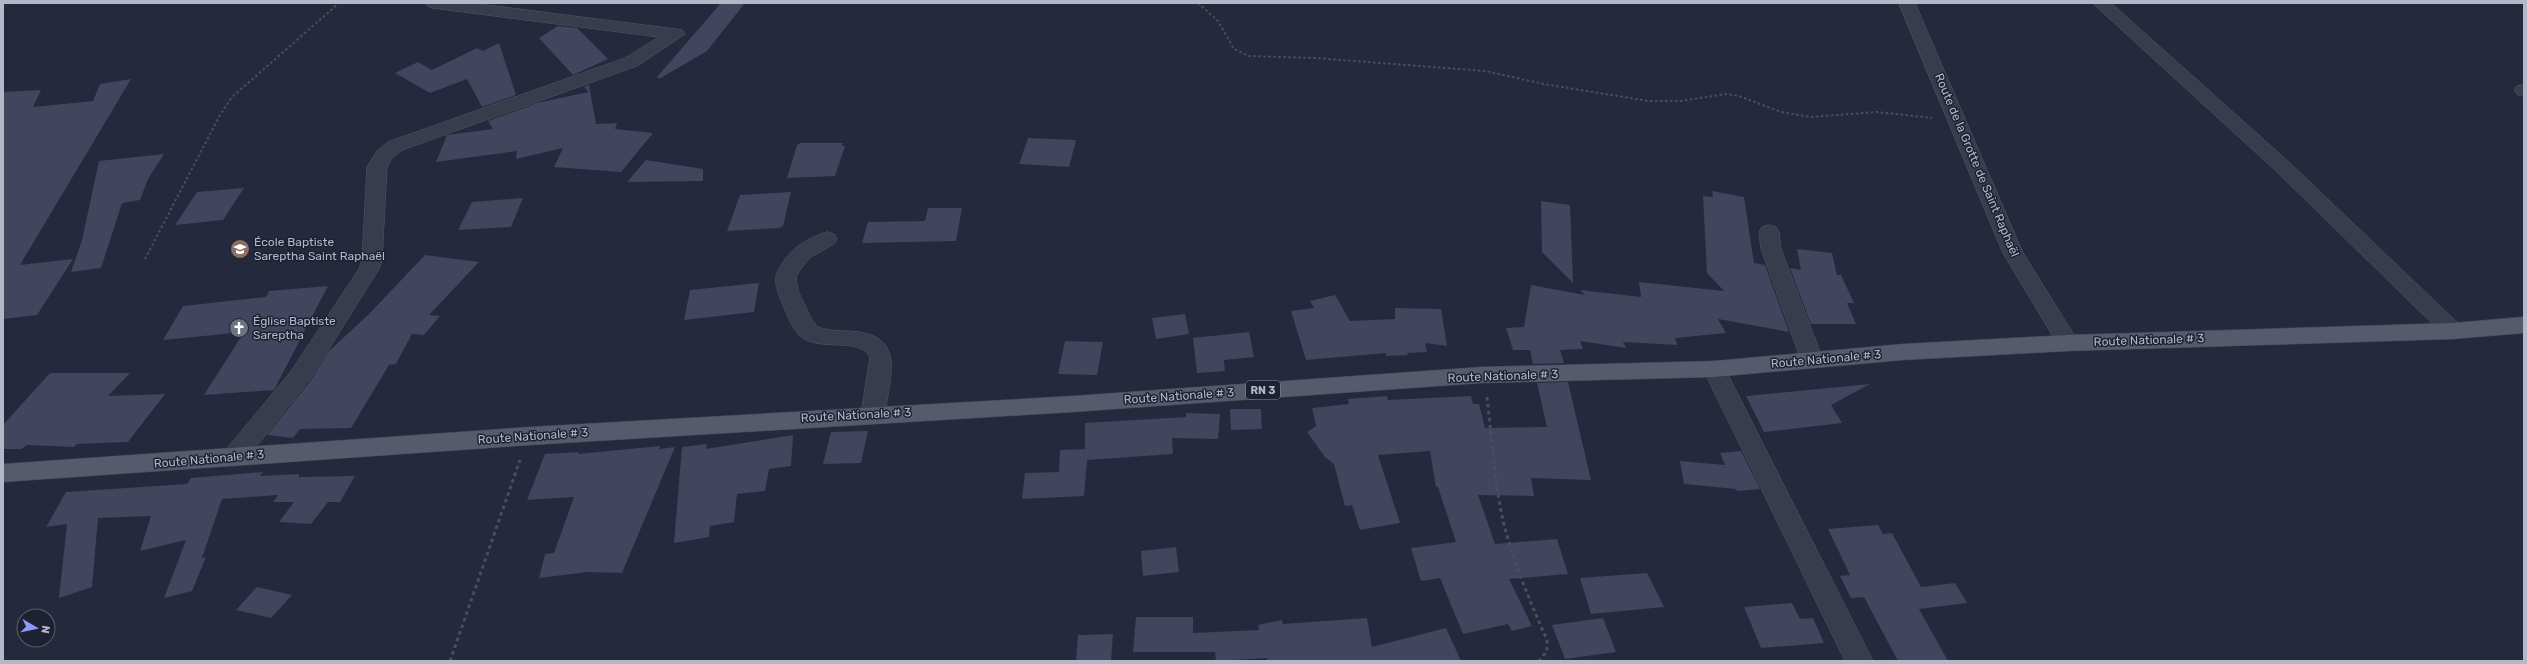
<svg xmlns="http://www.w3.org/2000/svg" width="2527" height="664" font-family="Rubik,sans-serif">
<rect width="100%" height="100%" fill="#25293d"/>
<path fill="#41455d" d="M721 3H745L707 51 659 79 657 77Z
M558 26 577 28 608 59 573 75 539 38Z
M499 43 516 95 482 107 467 79 430 93 395 73 418 62 432 70 477 48 483 51Z
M131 79 20 265 73 259 37 315 3 319V92L41 90 33 107 93 101 100 84Z
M589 85 596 124 617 123 615 129 653 133 621 172 554 167 563 148 516 159 517 151 436 162 447 135 493 129 488 121 537 103 589 92 584 87Z
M1028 138 1076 140 1069 167 1019 164Z
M801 143H843L842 146H845L835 176 787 178 797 145Z
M164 154 148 179 140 200 122 203 101 268 71 272 82 240 99 161Z
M646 160 703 169V181L627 182Z
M244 188 223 220 175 225 197 192Z
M1712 191 1744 197 1754 263 1765 265 1789 332 1718 319 1726 333 1675 338 1677 345 1623 342 1626 348 1580 341 1583 349 1560 350 1564 363 1533 364 1530 350H1513L1506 328 1524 327 1531 285 1585 295 1580 290 1641 297 1639 282 1724 291 1707 273 1703 196 1713 197Z
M791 192 783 226 779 228 727 231 740 195Z
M523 198 511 227 458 230 472 202Z
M1541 201 1570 205 1573 283 1542 252Z
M928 208H962L956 241 862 243 868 222 925 221Z
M1797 249 1832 253 1837 275H1841L1854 303H1847L1856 324H1811L1790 268 1801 270Z
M425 255 479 262 429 315 440 316 424 335 412 334 396 364 389 365 351 428 300 429 293 438 267 435 309 383 328 352 369 314Z
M759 283 754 312 684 320 690 290Z
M328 286 274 390 204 395 244 332 163 340 183 306 266 297 269 291Z
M1335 295 1350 321 1395 319V308L1441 309 1447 346 1425 343 1427 352 1407 353 1408 355 1386 356V353L1306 360 1291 311 1314 308 1310 301Z
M1185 314 1189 334 1156 339 1152 318Z
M1249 332 1254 357 1224 360 1225 371 1197 373 1193 338Z
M1065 341 1103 342 1097 375 1058 374Z
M50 373H130L108 396 165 394 128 442 77 444 74 447 27 445 22 449H3V425Z
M1568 382 1591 480 1531 478 1534 496 1478 495 1495 544 1557 539 1568 574 1509 579 1532 626 1512 631 1508 624 1463 634 1440 578 1421 581 1411 548 1456 542 1438 487H1436L1430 451 1378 455 1400 523 1360 530 1352 505 1345 506 1334 464 1325 457 1307 432 1316 426 1312 408 1349 404 1348 399 1387 396 1388 400 1471 396 1473 404H1479L1485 428 1547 427 1537 383Z
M1870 384 1831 405 1842 423 1764 432 1746 396Z
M1230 409H1261L1262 429 1231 430Z
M1186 413 1220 414 1218 439 1172 438 1173 454 1087 460 1084 496 1022 499 1025 473 1059 472 1060 450 1085 449V423L1186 417Z
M868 431 861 463 823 464 831 432Z
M793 435 791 466 769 469 765 491 737 494 734 522 710 526 709 537 674 543 682 447 707 444 706 449Z
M660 446 659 449 675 447 622 573 588 572 539 578 545 554 554 553 574 497 527 500 545 454 579 452 578 454Z
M1741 451 1760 489 1737 491 1736 489 1684 484 1680 461 1725 465 1720 453Z
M263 472 260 476 299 474V477L355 476 340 502H328L311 524 279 522 294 502H273L278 495 222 499 202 558 206 557 192 591 164 598 186 540 140 551 151 516 98 518 92 587 59 598 67 524 46 527 66 492 187 484 191 478Z
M1878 525 1883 534 1892 533 1921 587 1955 583 1967 603 1919 609 1948 661H1898L1864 597 1851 598 1840 576 1850 575 1828 529Z
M1176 547 1179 572 1143 576 1141 551Z
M1647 573 1664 607 1591 614 1580 578Z
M257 587 292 595 271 618 236 610Z
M1792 603 1800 619 1813 618 1824 643 1761 648 1744 607Z
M1136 617H1193V633L1259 630 1258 625 1282 620 1283 624 1367 618 1372 647 1446 628 1461 661H1267V658L1216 661 1215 652H1133Z
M1603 618 1616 652 1565 659 1552 625Z
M1113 634 1111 661H1076L1078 635Z"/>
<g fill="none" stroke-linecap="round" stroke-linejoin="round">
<g stroke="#545768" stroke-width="1">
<path id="minor" d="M424 3H471L676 29 682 30 685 34 637 66 402 150 392 158 387 167 382 260 379 269 308 382 243 463 234 466 225 463 222 457 225 451 292 370 359 269 362 260 367 167 377 151 388 142 625 58 659 37 432 8Z
M1899 3H1915L2023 253 2079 343 2076 348 2068 351 2060 348 2003 253Z
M2093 3H2111L2290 163 2461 326 2464 331 2461 336 2453 339 2445 336 2276 171Z
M2524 85V96L2518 95 2514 90 2517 86Z
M1769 225 1776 227 1779 232 1781 249 1823 360 1820 366 1812 368 1804 366 1801 360 1761 249 1759 232 1762 227Z
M827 232 834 234 837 239 834 244 811 257 802 267 796 277 798 291 812 320 818 327C830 332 845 330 858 332 906 338 889 380 885 414L881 420 873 423 865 420 861 414 870 357C859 336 817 353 799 335 791 326 787 314 782 303 774 282 772 277 786 258 796 245 811 237 827 232Z
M1714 361 1722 363 1725 369 1873 661H1845L1703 369 1706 363Z"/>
</g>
<g stroke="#424556" stroke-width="1">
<path id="major" d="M2524 317V333L2453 339 2068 351 1903 360 1714 377 1481 383 1073 412 530 445 3 482V464L530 427 1073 396 1481 367 1714 361 1903 344 2068 335 2453 323Z"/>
</g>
<path stroke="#45525b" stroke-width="2" stroke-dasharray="2.5 2.5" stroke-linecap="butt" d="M1198 3 1218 21 1234 49 1249 56 1315 58 1485 71 1544 84 1648 101H1680L1727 94 1739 96 1781 112 1811 117 1877 112 1932 118
M145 259 220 115 232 97 339 3"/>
<path stroke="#45525b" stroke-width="3" stroke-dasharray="3.5 3.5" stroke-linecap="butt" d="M1487 397C1492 438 1494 480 1503 520 1513 562 1530 601 1547 640V651L1539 661
M450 661 520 460"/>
<use href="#minor" fill="#393c4d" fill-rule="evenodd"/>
<use href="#major" fill="#575a6d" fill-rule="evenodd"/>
</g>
<defs>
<g id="school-disc" transform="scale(1)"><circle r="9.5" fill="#8d6e63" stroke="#1e2132"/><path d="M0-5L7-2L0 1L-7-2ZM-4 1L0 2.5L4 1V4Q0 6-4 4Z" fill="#fff"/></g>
<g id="church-disc" transform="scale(1)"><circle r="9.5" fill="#6b7280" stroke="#1e2132"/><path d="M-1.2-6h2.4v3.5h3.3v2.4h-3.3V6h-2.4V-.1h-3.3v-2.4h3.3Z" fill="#fff"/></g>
</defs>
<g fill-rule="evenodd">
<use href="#school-disc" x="240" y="249"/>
<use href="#church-disc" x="239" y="328"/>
</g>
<g text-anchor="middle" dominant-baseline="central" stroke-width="3" stroke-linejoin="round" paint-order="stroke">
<rect fill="#1e2132" stroke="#878a9b" stroke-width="1" x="1246" y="381" width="34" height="18" rx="3"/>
<g font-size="11" font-weight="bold" fill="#b4b7c8">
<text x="1263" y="390">RN 3</text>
</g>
<g font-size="12" fill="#b4b7c8" stroke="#1e2132">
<text transform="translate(1977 165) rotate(67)">Route de la Grotte de Saint Raphaël</text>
<text transform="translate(2149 340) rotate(-2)">Route Nationale # 3</text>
<text transform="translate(1826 359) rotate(-5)">Route Nationale # 3</text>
<text transform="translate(1503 376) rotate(-2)">Route Nationale # 3</text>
<text transform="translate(1179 396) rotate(-4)">Route Nationale # 3</text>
<text transform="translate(856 415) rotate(-3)">Route Nationale # 3</text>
<text transform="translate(533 436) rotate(-4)">Route Nationale # 3</text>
<text transform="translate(209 459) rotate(-5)">Route Nationale # 3</text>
</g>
<g font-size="12" fill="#b4b7c8" stroke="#1e2132" text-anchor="start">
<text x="254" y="242">École Baptiste<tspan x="254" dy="14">Sareptha Saint Raphaël</tspan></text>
<text x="253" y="321">Église Baptiste<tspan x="253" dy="14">Sareptha</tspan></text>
</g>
</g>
<rect width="2527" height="664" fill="none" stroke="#b4b7c8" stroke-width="8"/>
<g transform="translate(36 628) rotate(99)"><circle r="19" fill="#1e2132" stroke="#5a5d6e"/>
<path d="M0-3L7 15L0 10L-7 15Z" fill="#8d9af5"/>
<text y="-6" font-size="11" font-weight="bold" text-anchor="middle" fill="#b4b7c8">N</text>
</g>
</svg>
